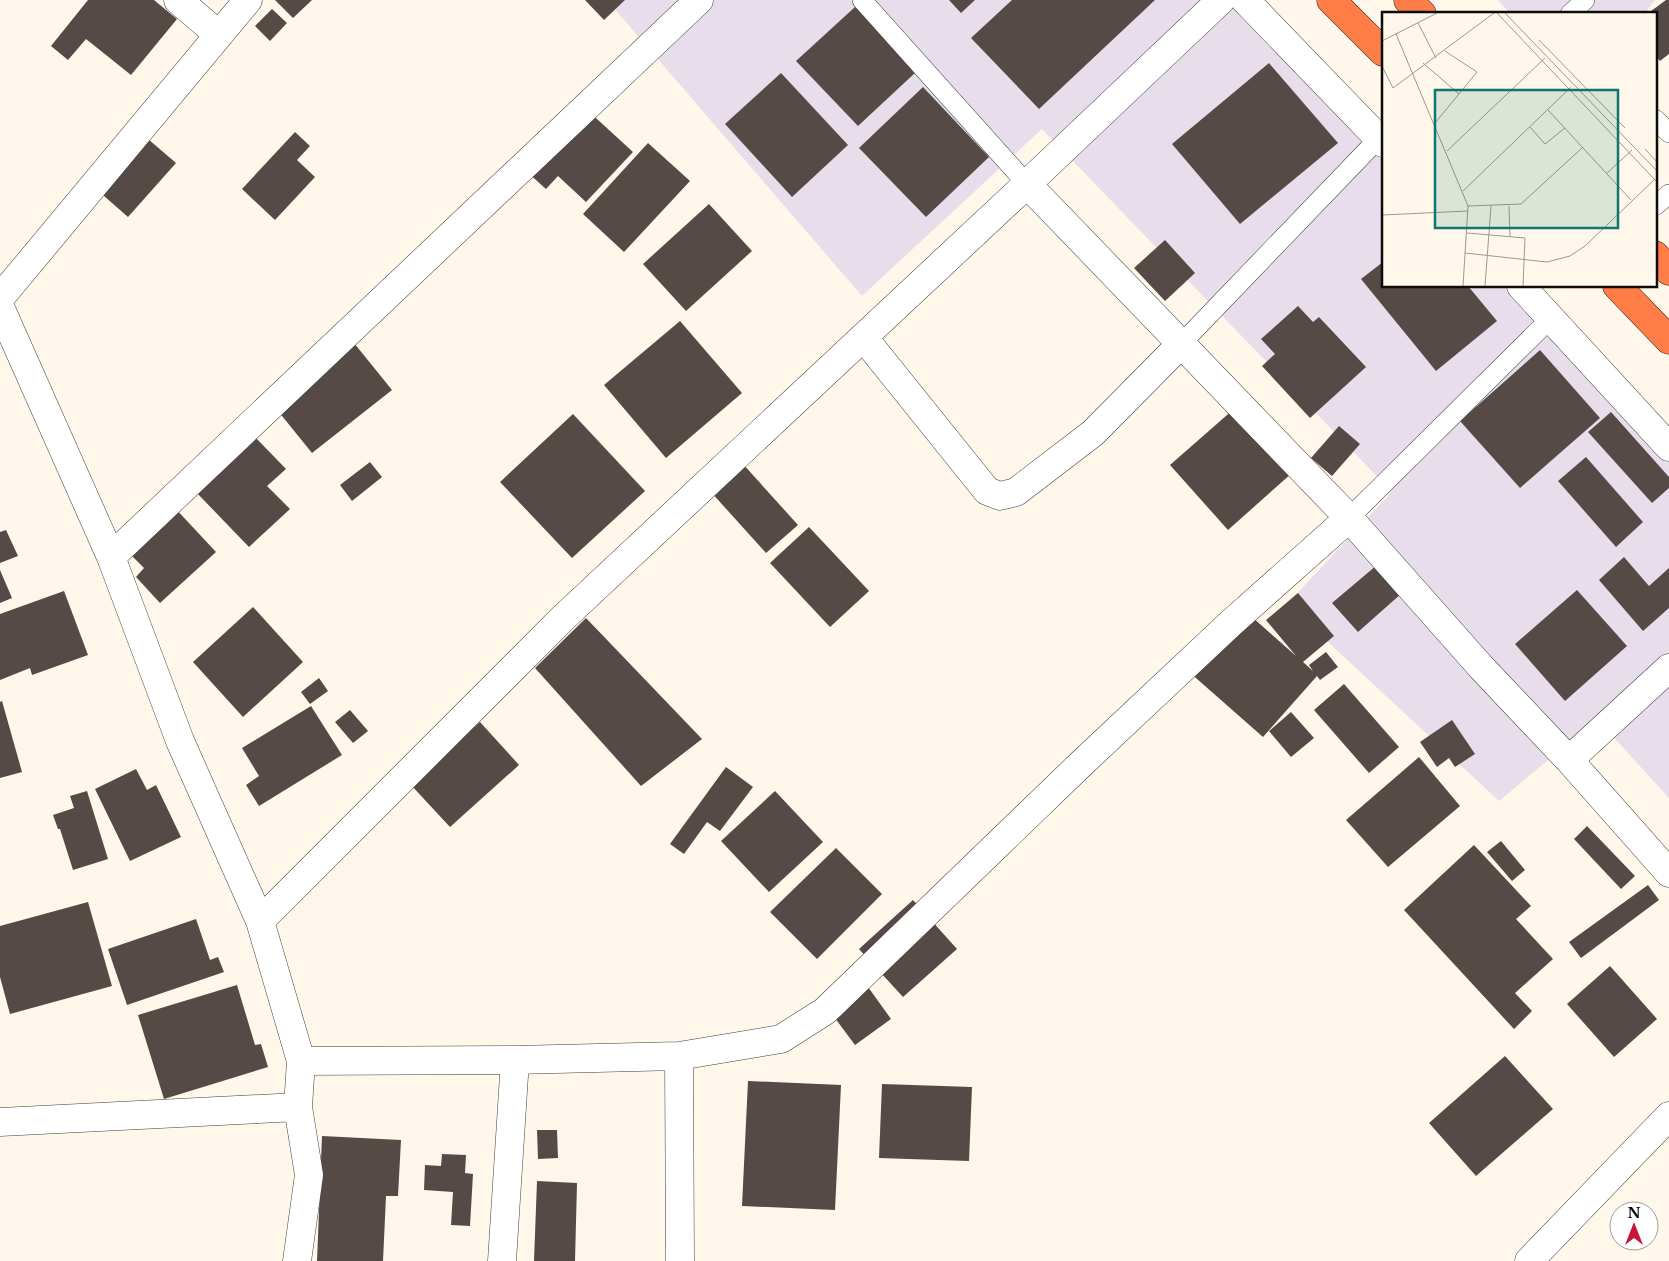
<svg xmlns="http://www.w3.org/2000/svg" width="1669" height="1261" font-family="'Libre Baskerville',serif">
<rect width="100%" height="100%" fill="#fff7e9"/>
<path fill="#e8deeb" d="M607 0H1238L1383 153V286H1509L1669 459V798L1597 719 1499 801 1287 604 1392 492 1042 129 862 296Z
M1498 0H1655L1644 14H1511Z"/>
<path fill="#554a46" d="M88 0H154L177 19 131 75 86 39 68 60 51 46Z
M275 0H312L293 18Z
M585 0H625L604 20Z
M949 0H975L961 13Z
M1012 0H1155L1039 109 971 38Z
M1666 0H1669V54L1660 61 1655 55V14H1647Z
M855 7 916 72 858 126 796 61Z
M272 9 287 23 270 41 255 26Z
M1269 63 1338 143 1240 224 1172 144Z
M781 73 848 145 792 197 725 124Z
M923 87 989 157 926 217 859 148Z
M585 108 633 152 586 202 558 176 546 189 526 171Z
M134 127 176 163 128 217 87 181Z
M295 132 310 146 297 160 315 177 275 220 242 189Z
M648 143 690 181 624 252 583 214Z
M709 204 752 251 686 311 643 264Z
M1165 240 1195 273 1165 301 1134 268Z
M1383 262V286H1468L1497 321 1436 371 1361 279Z
M1298 306 1313 322 1319 317 1366 367 1310 418 1262 366 1275 354 1261 339Z
M680 321 742 393 666 458 604 385Z
M354 343 392 390 312 453 274 406Z
M1540 350 1600 418 1520 488 1460 421Z
M1235 408 1292 473 1228 530 1170 465Z
M1611 412 1669 477V488L1652 503 1588 432Z
M573 414 645 491 572 558 500 482Z
M1339 426 1360 444 1332 476 1311 458Z
M250 432 286 469 267 486 290 509 249 547 195 491Z
M1586 457 1643 522 1616 547 1558 481Z
M370 462 382 477 352 501 340 485Z
M742 463 798 525 766 553 710 491Z
M174 507 216 552 160 603 136 577 144 568 127 551Z
M809 527 869 591 830 627 770 563Z
M6 530 18 556 0 563V532Z
M1624 557 1649 586 1669 568V608L1643 631 1599 580Z
M1377 565 1402 593 1358 632 1332 603Z
M0 570 12 598 0 603Z
M1577 590 1627 646 1565 701 1515 644Z
M64 591 88 655 32 675 30 668 0 680V614Z
M1298 593 1334 636 1303 662 1313 671 1309 665 1326 652 1338 667 1320 680 1317 676 1263 737 1188 671 1243 609 1296 656 1266 620Z
M253 607 303 662 243 717 193 662Z
M586 618 702 739 641 786 535 668Z
M319 678 328 691 310 704 301 692Z
M1344 684 1399 747 1369 773 1314 710Z
M2 701 22 772 0 778V702Z
M311 706 342 755 259 806 246 785 259 776 242 748Z
M350 710 368 731 353 743 335 722Z
M1291 712 1314 738 1291 757 1269 731Z
M1452 720 1475 754 1455 767 1449 758 1437 767 1420 742Z
M480 722 519 765 450 827 411 785Z
M1419 757 1460 806 1388 867 1346 820Z
M726 767 753 787 720 831 707 822 684 854 670 844Z
M136 769 147 790 156 785 181 837 130 861 95 789Z
M87 791 108 859 73 870 60 829H58L53 815 74 808 70 796Z
M775 791 823 842 769 892 721 841Z
M1587 826 1635 876 1621 889 1574 839Z
M1501 841 1525 870 1512 881 1487 852Z
M1474 845 1531 906 1516 919 1553 959 1515 993 1532 1011 1514 1029 1404 910Z
M836 848 882 894 817 959 770 912Z
M1648 885 1659 900 1581 958 1569 942Z
M913 900 957 949 903 997 859 949Z
M88 902 112 986 10 1014 0 977V926Z
M196 919 210 960 218 957 224 972 127 1005 108 949Z
M1610 966 1657 1019 1614 1057 1567 1004Z
M863 980 891 1019 855 1045 826 1006Z
M237 985 255 1045 261 1044 268 1067 164 1099 138 1015Z
M1505 1056 1553 1109 1476 1176 1429 1123Z
M748 1081 841 1085 835 1210 742 1206Z
M882 1084 972 1087 969 1161 879 1158Z
M537 1130H557L558 1158 538 1159Z
M322 1136 401 1140 398 1196H386L383 1261H317Z
M442 1154 466 1155 465 1173 473 1174 470 1226 451 1225 453 1192 424 1190 425 1165 441 1166Z
M537 1181 577 1183 575 1261H534Z"/>
<g fill="none" stroke-linecap="round" stroke-linejoin="round">
<g stroke="#3e3e3e" stroke-width="20">
<path id="lane" d="M862 0 1027 184
M1570 14 1585 0
M1655 119 1669 133
M1655 206 1669 194
M1181 344 1379 138
M1349 518 1551 318"/>
</g>
<g stroke="#3e3e3e" stroke-width="29">
<path id="street" d="M178 0 219 35
M1245 0 1383 143
M1027 184 1349 518 1481 667 1569 760 1669 873
M1521 286 1669 447
M0 298 248 0
M0 307 111 557 180 741 260 921 301 1061 298 1107 309 1175 297 1261
M864 338 987 491 1000 496 1016 492 1093 433 1181 344
M111 557 699 0
M1569 760 1669 668
M260 921 563 618 1027 184 1221 0
M679 1056 680 1261
M301 1061 515 1060 679 1056 781 1039 825 1011 1082 763 1231 623 1349 518
M0 1122 298 1107
M502 1261 515 1060
M1529 1261 1669 1116"/>
</g>
<g stroke="#1c1c1c" stroke-width="29">
<path id="highway" d="M1331 0 1383 52
M1408 0 1422 14
M1655 255 1669 271
M1617 286 1669 340"/>
</g>
<use href="#lane" stroke="#fff" stroke-width="19"/>
<use href="#street" stroke="#fff" stroke-width="28"/>
<use href="#highway" stroke="#ff7e47" stroke-width="28"/>
</g>
<g transform="translate(1382 12)">
<rect width="275" height="275" fill="#fff7e9"/>
<path fill="none" stroke="#9d9990" stroke-width="1" d="M115 1 275 170M123 1 275 159M36 11 54 46M14 22 86 194 81 274M157 28 243 116M0 29 55 1M41 51 77 82M0 54 11 76 112 1M166 98 249 188M53 111 95 60 63 39M148 115 163 132 183 116M263 137 275 150M65 139 163 46M225 161 250 138M81 179 189 75M86 194 139 192 201 135M127 194 128 224M0 203 86 199M85 221 143 226 141 274M83 241 165 250 188 244 203 234 273 167M103 274 109 194"/>
<path fill="#0f766e" fill-opacity="0.15" stroke="#0f766e" stroke-width="2.5" d="M53 78H236V216H53Z"/>
<rect width="275" height="275" fill="none" stroke="#0b0b0b" stroke-width="2.5"/>
</g>
<g transform="translate(1634 1226)"><circle r="24" fill="#ffffff" stroke="#9d9d9d"/>
<path d="M0-4L9 19L0 12L-9 19Z" fill="#c8163b"/>
<text y="-8" font-size="14" font-weight="bold" text-anchor="middle" fill="#0b0b0b">N</text>
</g>
</svg>
